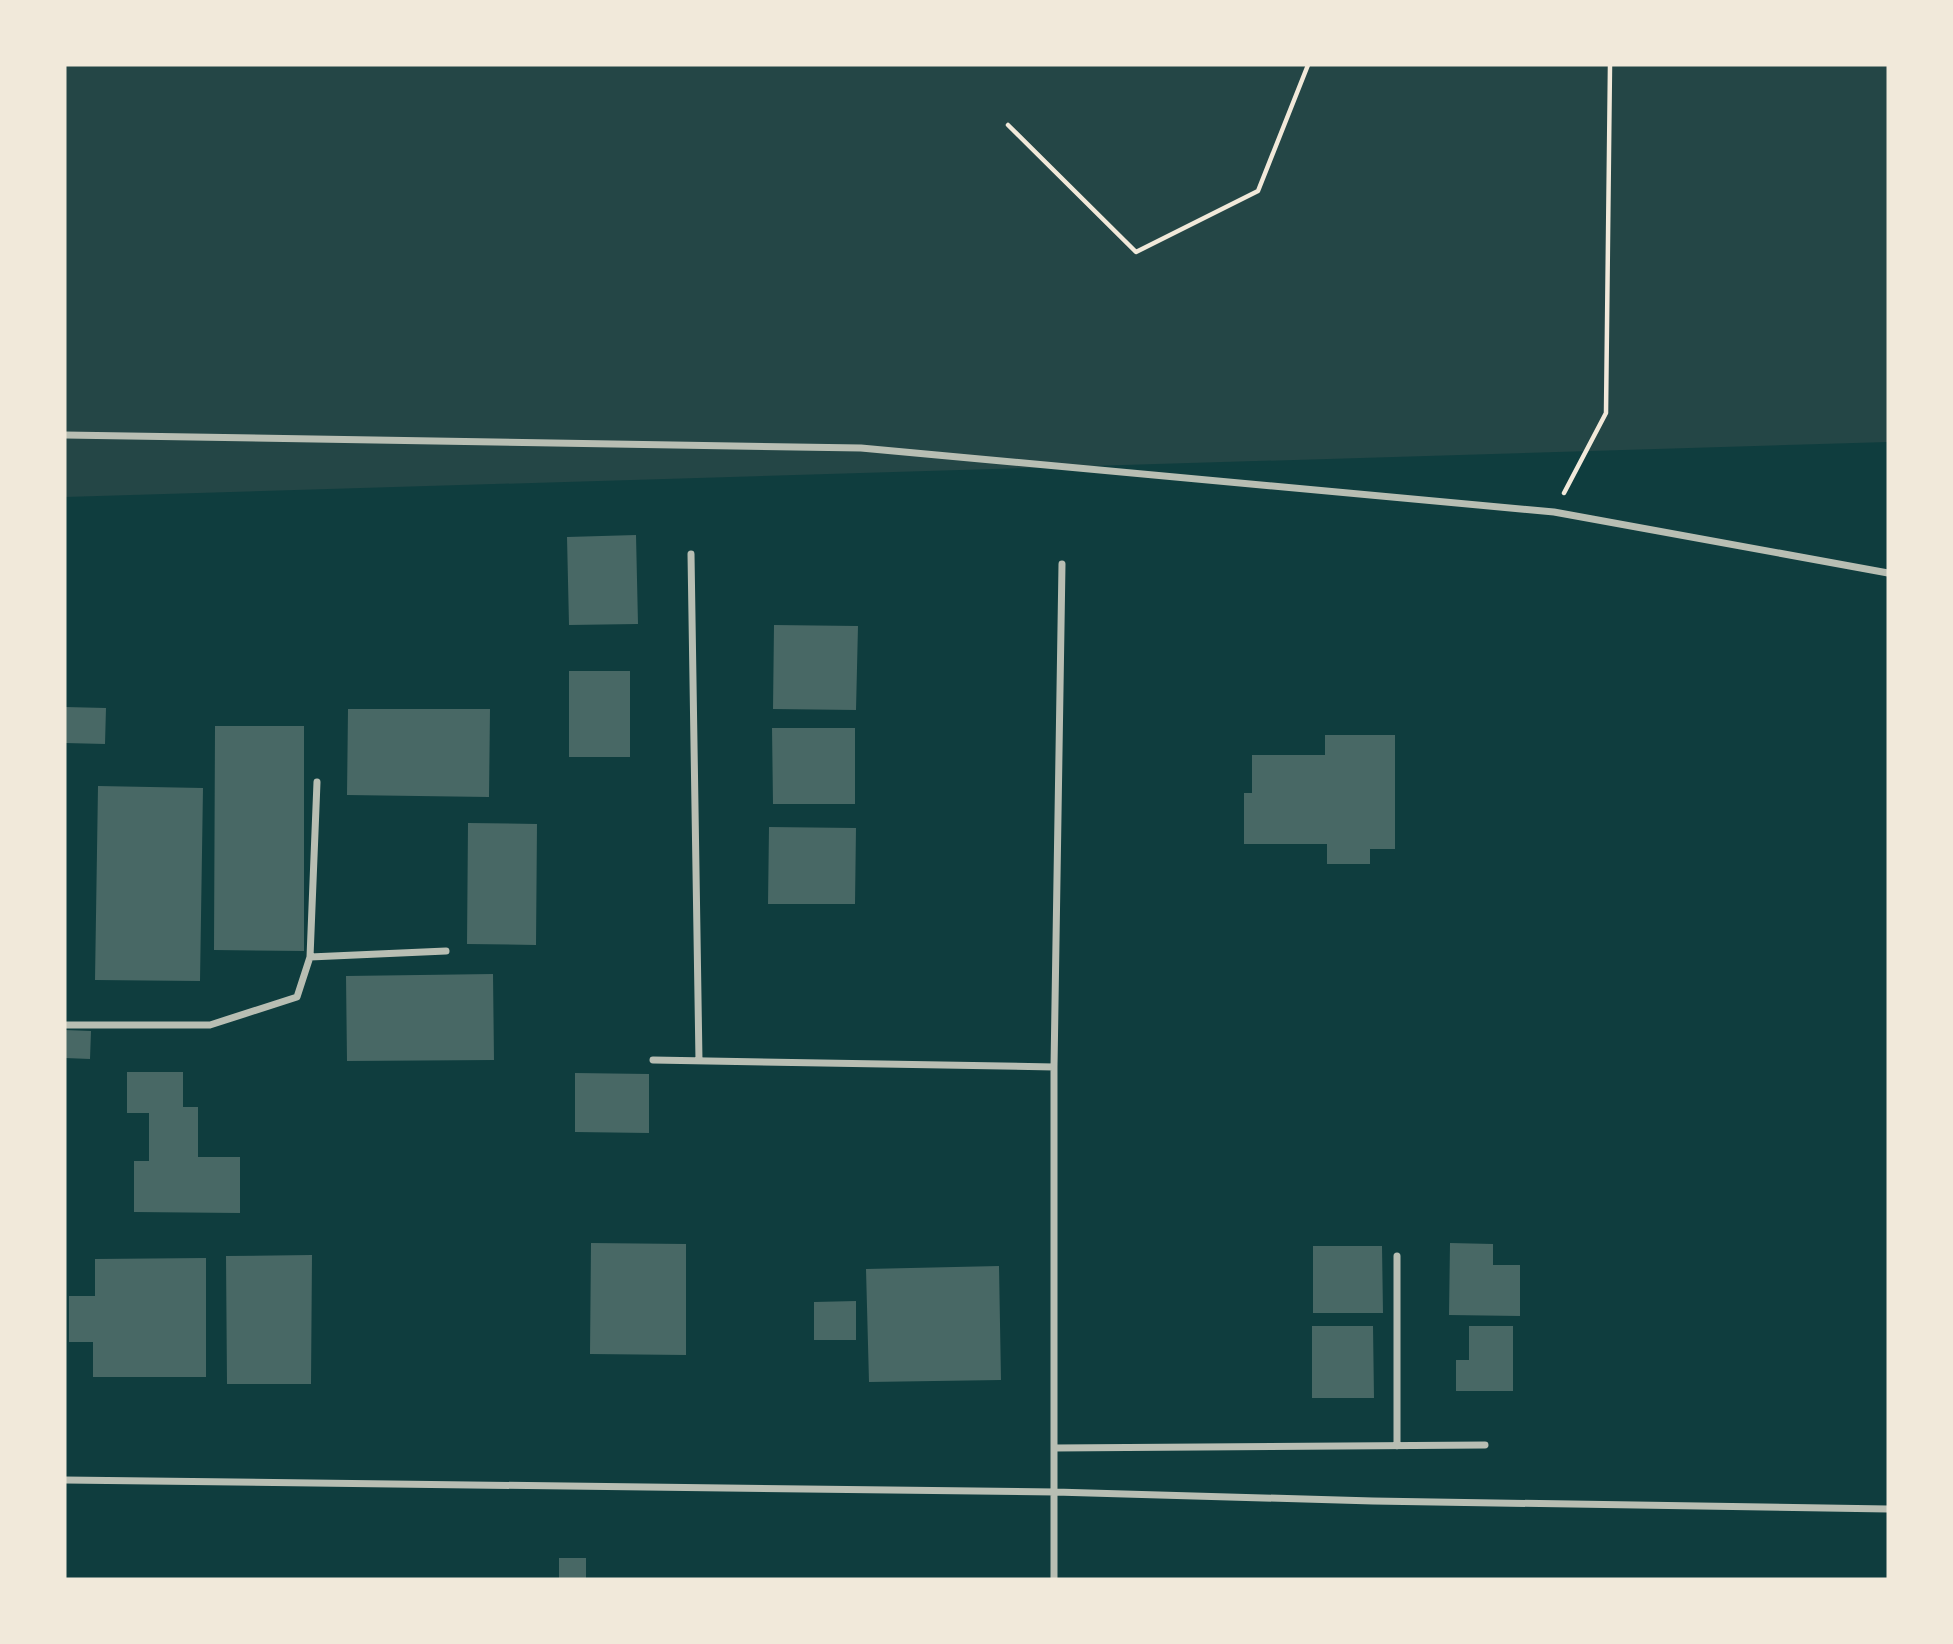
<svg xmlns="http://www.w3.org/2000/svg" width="1953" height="1644" font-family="'PT Sans',sans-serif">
<rect width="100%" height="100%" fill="#0f3d3e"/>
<path fill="#244646" d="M65 65H1888V442L65 497Z"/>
<path fill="#486865" d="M636 535 638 624 569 625 567 537Z
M774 625 858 626 856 710 773 709Z
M569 671H630V757H569Z
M65 707 106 708 105 744 65 743Z
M348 709H490L489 797 347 795Z
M215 726H304V951L214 950Z
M772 728H855V804H773Z
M1325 735H1395V849H1370V864H1327V844H1244V793H1252V755H1325Z
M98 786 203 788 200 981 95 980Z
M468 823 537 824 536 945 467 944Z
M769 827 856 828 855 904H768Z
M493 974 494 1060 347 1061 346 976Z
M65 1030 91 1031 90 1059 65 1058Z
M127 1072H183V1107H198V1157H240V1213L134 1212V1161H149V1113H127Z
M575 1073 649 1074V1133L575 1132Z
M591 1243 686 1244V1355L590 1354Z
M1450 1243 1493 1244V1265H1520V1316L1449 1315Z
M1313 1246H1382L1383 1313H1313Z
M312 1255 311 1384H227L226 1256Z
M206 1258V1377H93V1342H69V1296H95V1259Z
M999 1266 1001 1380 869 1382 866 1269Z
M856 1301V1340H814V1302Z
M1312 1326H1373L1374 1398H1312Z
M1469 1326H1513V1391H1456V1360H1469Z
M559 1558H586V1579H559Z"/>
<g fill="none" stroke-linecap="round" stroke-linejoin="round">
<path stroke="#f1e9da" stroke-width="4.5" d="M1008 125 1136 252 1258 191 1308 65
M1564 493 1606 413 1610 65"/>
<path stroke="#b8beb3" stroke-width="7" d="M65 435 861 448 1554 512 1888 573
M691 554 699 1061
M310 957 446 951
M65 1025H210L297 997 310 957 317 782
M653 1060 1054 1067
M1397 1256V1446
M1055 1448 1485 1445
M65 1480 1055 1492 1373 1501 1888 1509
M1054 1579V1067L1062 564"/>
</g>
<rect width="1953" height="1644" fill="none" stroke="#f1e9da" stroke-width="133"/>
</svg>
